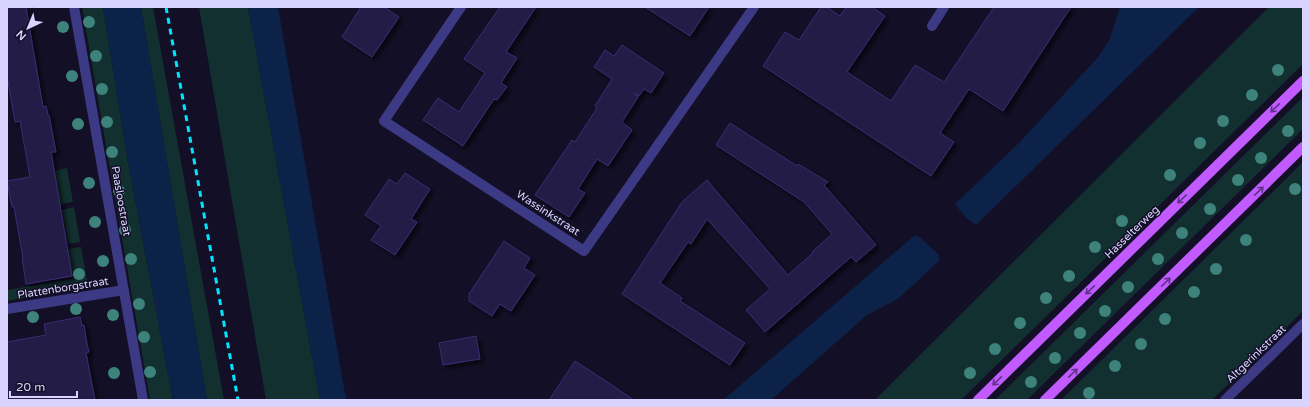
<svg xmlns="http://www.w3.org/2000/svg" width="1310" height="407" font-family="'Varela Round',sans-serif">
<defs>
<filter id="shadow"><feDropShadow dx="3.5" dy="3.5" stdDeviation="2" flood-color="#0009"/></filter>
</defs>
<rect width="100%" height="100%" fill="#130f26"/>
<path fill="#12302f" d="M82 7H103L128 162 173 400H150Z
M141 7H153L224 400H207Z
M199 7H248L320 400H266Z
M1269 7H1303V64L961 400H875Z
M1303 97V129L1027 400H995Z
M1303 162V311L1212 400H1061Z
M67 168 73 202 60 204 54 171Z
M74 207 80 242 68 244 62 210Z
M81 247 88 287 7 301V290L73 279 67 249Z"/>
<path fill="#0c2248" d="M103 7H141L207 400H173L128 162Z
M248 7H278L344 388 347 400H320Z
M1120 7H1199L976 225 965 217 955 204 1019 143 1099 56 1110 38Z
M915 235 921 238 939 255V261L898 299 867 315 771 400H723Z"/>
<path fill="#241b47" stroke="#3b2d73" filter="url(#shadow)" d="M7 7H26L43 107 46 106 48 115H49L56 152H51L72 276 26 284 22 258H23L14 207H12L7 181 30 177 20 121 15 122 7 75Z
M361 7H384L399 17 372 57 342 37Z
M500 7H536L506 52 517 58 501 83 507 87 497 100 494 99 463 146 423 120 438 98 459 112 485 73 464 59Z
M645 7H709L690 36Z
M821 7H827L840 16 846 7H872L885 16 847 72 891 101 915 65 944 82 994 7H1071L1003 111 969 89 940 133 954 142 931 176 763 66 785 32 799 40Z
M622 45 664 73 651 93 644 89 639 96 634 93 638 97 622 122 632 130 608 166 597 159 578 189 585 193 569 217 535 195 572 140 575 142 597 108 595 106 612 79 594 67 605 50 614 56Z
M730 123 797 166 798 164 828 182 824 185 876 245 856 262 851 257 765 332 746 310 770 289 707 219 691 244 688 242 660 283 682 298 680 301 745 343 730 365 622 294 682 202 707 180 788 275 813 253 812 252 832 234 804 202 716 145Z
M405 173 430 189 411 219 417 222 395 255 371 240 381 226 365 215 389 179 397 184Z
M504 241 530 258 524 268 535 275 511 311 500 304 492 316 469 301V294Z
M80 317 82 326 84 325 87 344 89 352 86 353 95 400H7V342L46 335 44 324Z
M476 336 480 359 443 365 439 343Z
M575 361 606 381 634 400H549Z"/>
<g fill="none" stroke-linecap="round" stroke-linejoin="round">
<path stroke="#3d3a85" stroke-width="10" d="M74 7 143 400
M461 7 384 121 584 251 754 7
M932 26 944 7
M7 309 124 290
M1225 400 1303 324"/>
<path stroke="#c25bff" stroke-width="10" d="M978 400 1303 81
M1045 400 1303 147"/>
<path stroke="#00e5ff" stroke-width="3" stroke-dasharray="6 5" stroke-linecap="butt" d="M166 7 238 400"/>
</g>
<g fill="#3d827b">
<circle cx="89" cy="22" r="6"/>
<circle cx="63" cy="27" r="6"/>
<circle cx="96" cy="56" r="6"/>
<circle cx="1278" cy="70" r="6"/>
<circle cx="72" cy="76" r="6"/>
<circle cx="102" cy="89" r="6"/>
<circle cx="1252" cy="95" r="6"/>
<circle cx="1223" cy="121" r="6"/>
<circle cx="107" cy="122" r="6"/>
<circle cx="78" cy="124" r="6"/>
<circle cx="1288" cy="131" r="6"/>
<circle cx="1200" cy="143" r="6"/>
<circle cx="112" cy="152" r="6"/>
<circle cx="1261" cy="158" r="6"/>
<circle cx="1170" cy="175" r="6"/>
<circle cx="1238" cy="180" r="6"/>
<circle cx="89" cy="183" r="6"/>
<circle cx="1295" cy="189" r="6"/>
<circle cx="119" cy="191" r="6"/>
<circle cx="1210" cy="209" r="6"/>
<circle cx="1122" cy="221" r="6"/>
<circle cx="95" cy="222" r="6"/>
<circle cx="125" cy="230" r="6"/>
<circle cx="1182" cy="233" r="6"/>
<circle cx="1246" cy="240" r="6"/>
<circle cx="1095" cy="247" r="6"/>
<circle cx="131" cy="259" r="6"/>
<circle cx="1158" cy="259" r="6"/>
<circle cx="103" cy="261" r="6"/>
<circle cx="1216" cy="269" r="6"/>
<circle cx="79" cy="274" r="6"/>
<circle cx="1069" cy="276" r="6"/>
<circle cx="1128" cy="287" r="6"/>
<circle cx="1194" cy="292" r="6"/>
<circle cx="1046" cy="298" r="6"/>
<circle cx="139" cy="304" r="6"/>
<circle cx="76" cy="309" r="6"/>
<circle cx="1105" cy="311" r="6"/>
<circle cx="113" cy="315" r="6"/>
<circle cx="33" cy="317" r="6"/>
<circle cx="1165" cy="319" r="6"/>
<circle cx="1020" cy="323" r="6"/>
<circle cx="1080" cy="333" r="6"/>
<circle cx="144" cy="337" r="6"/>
<circle cx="1141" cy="344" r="6"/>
<circle cx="995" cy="349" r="6"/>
<circle cx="1055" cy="358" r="6"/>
<circle cx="1115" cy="366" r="6"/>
<circle cx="150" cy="372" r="6"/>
<circle cx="114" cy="373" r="6"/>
<circle cx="970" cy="373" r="6"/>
<circle cx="1031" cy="382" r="6"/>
<circle cx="1089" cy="393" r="6"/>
</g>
<defs><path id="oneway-shaft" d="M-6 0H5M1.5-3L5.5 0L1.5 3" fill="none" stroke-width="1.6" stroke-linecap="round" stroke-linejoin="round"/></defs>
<g stroke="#623188">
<use href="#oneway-shaft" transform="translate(1275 108) rotate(136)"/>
<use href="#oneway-shaft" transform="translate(1259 191) rotate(-44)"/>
<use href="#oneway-shaft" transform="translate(1182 199) rotate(136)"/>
<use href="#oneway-shaft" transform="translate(1166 282) rotate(-44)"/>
<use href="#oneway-shaft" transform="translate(1090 290) rotate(136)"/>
<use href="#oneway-shaft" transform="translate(1073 373) rotate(-44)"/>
<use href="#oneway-shaft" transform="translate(997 381) rotate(136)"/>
</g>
<g text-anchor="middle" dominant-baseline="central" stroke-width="3" stroke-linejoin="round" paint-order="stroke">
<g font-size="11" fill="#d9d4ff" stroke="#130f26">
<text transform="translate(121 201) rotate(80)">Paasloostraat</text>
<text transform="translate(548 213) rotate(33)">Wassinkstraat</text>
<text transform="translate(1132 232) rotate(-44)">Hasselterweg</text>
<text transform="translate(63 288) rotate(-9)">Plattenborgstraat</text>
<text transform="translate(1256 354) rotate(-44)">Altgerinkstraat</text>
</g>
</g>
<rect width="1310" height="407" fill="none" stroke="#d9d4ff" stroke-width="16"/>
<g transform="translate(28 28) rotate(224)" stroke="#130f26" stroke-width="3" paint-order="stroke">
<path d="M0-3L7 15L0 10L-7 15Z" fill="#d9d4ff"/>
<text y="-6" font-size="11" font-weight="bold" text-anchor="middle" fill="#d9d4ff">N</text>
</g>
<path d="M10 391v6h67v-6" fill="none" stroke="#d9d4ff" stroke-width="2"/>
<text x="16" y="391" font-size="12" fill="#d9d4ff" stroke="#130f26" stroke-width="3" paint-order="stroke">20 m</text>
</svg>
